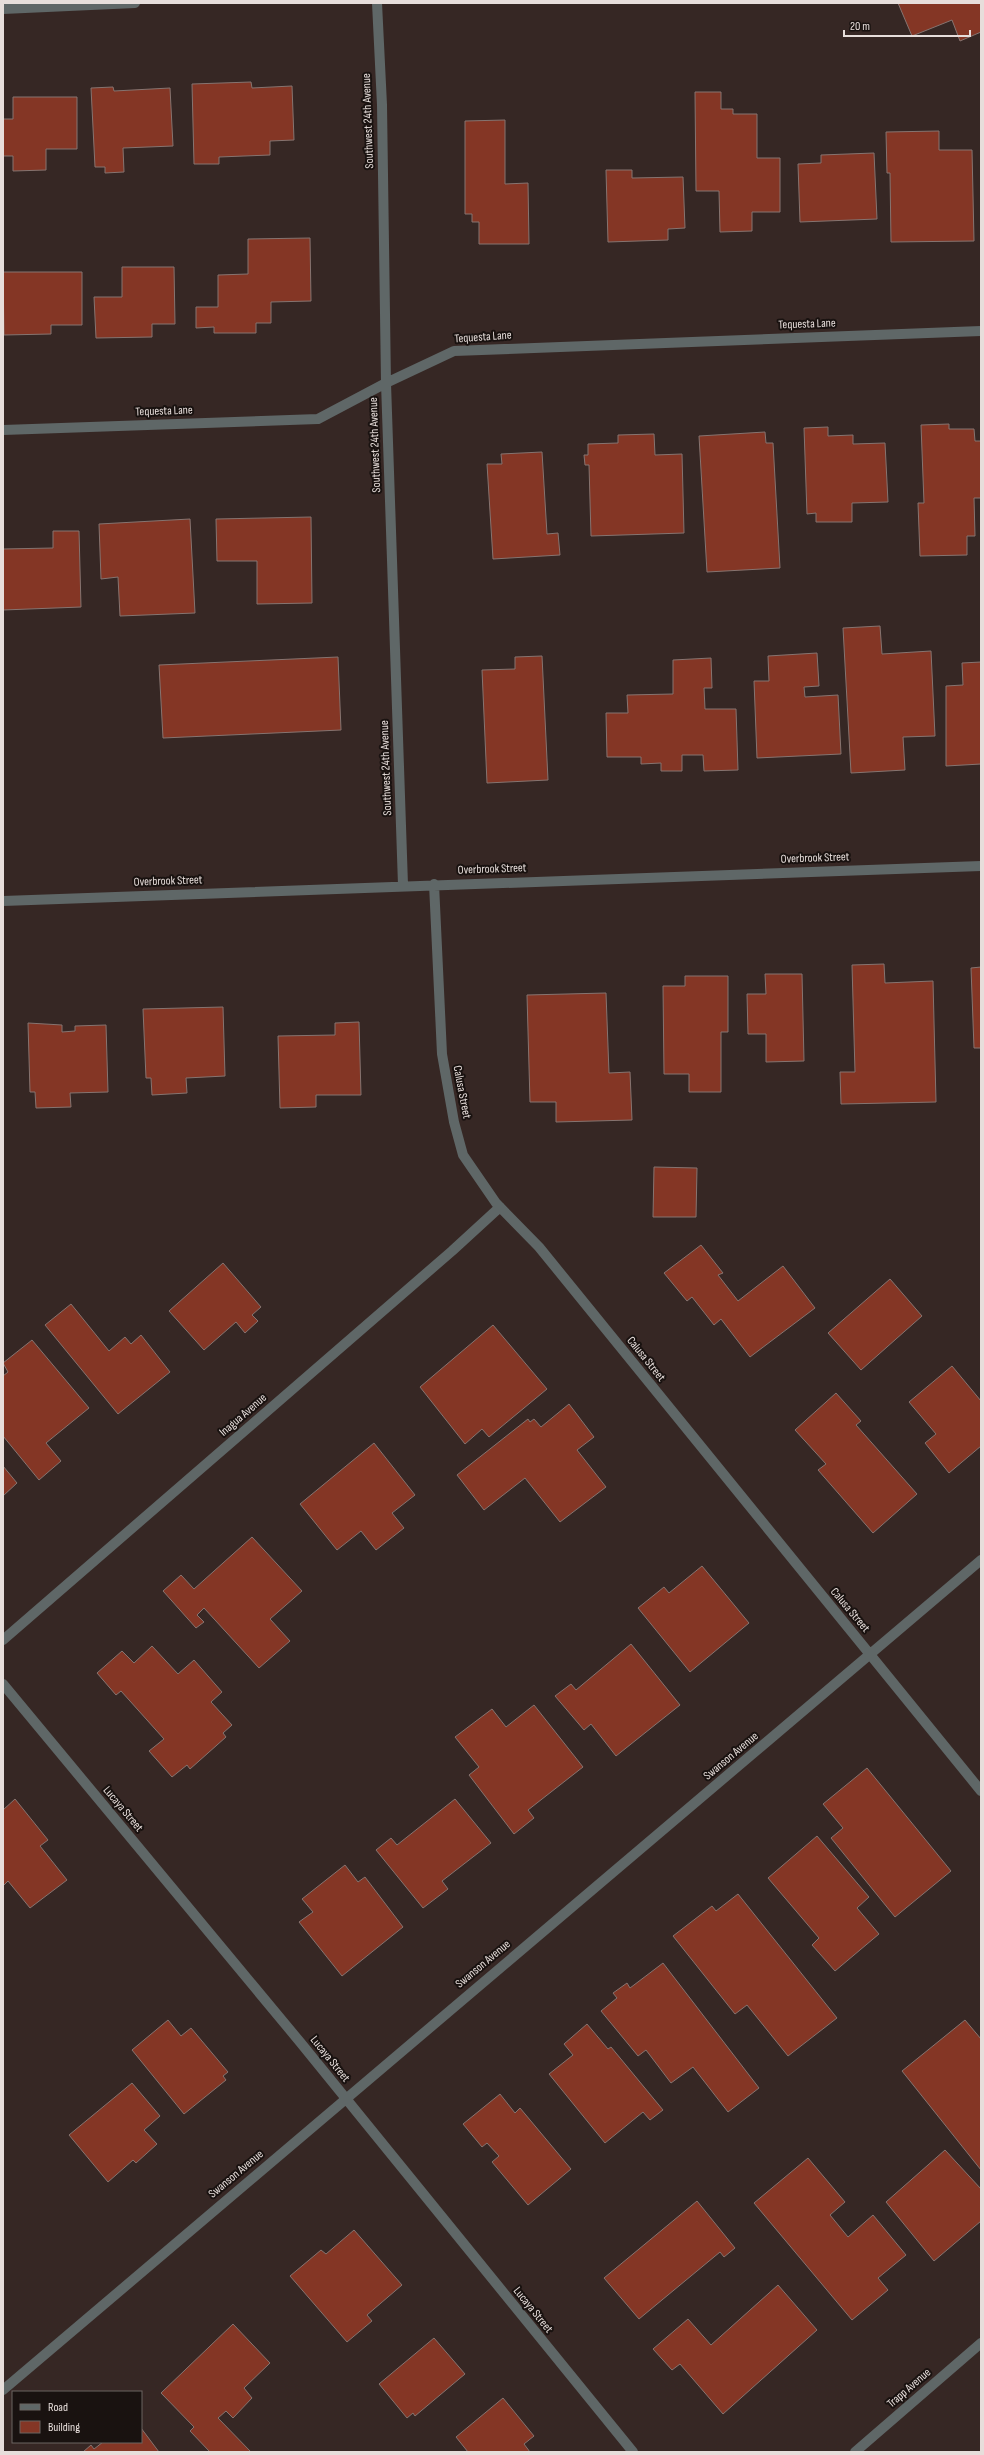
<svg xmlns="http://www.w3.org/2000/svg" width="984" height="2455" font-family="'Sofia Sans Condensed',sans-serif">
<rect width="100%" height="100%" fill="#362724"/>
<path fill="#843625" stroke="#867470" d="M898 3H981V32L960 41 952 20 912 36Z
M251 82 252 88 292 86 294 140 270 141V155L219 157V164H194L192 84Z
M113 87 114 91 170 88 173 146 123 148 124 172 105 173V167H95L91 88Z
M695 92H721V109H733V114H757V158H780V212H752V231L720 232 719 191H696Z
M13 97H77V149H46V170L13 171V156H3V119H13Z
M505 120V184L528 183 529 244H479V222H472V214H465V121Z
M939 131V150H972L974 241 891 242 890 173H887L886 132Z
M874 153 877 219 800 222 798 164 821 163V155Z
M606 170H632V178L683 177 685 228 668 229V240L608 242Z
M310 238 311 301 271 302V323H256V333H214V327L196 328V307H218V275L248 274V239Z
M122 267H174L175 324H152V337L96 338 94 297H122Z
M3 272H82V325H51V334L4 335Z
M949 424V429H974L975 441H981V498H974L975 536H967V555L920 556 918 503H924L921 425Z
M828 427V436L853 435V444L885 443 888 502 852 503V522H816V513L807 514 804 428Z
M765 432 766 443H773L780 568 707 572 699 436Z
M654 434 655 455 682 454 684 533 591 536 589 465H585L584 455H588V444L618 443V435Z
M542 452 547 534 558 533 560 555 493 559 487 464H502L501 454Z
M311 517 312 603 257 604V561H217L216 519Z
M190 519 195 613 120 616 118 577 101 579 99 524Z
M53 531H79L81 607 3 610V549L53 548Z
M880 626 882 654 931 651 935 736 903 737 905 770 851 773 843 628Z
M817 653 819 686 804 687 805 697 838 695 841 754 757 758 754 681H769L768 656Z
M542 656 548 780 487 783 482 670 515 669V657Z
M338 657 341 730 163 738 159 665Z
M711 658 712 688H704L705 709H736L738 770 704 771 703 755H682V771H661V763L641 764V757H607L606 713H628L627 695 673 694V660Z
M981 662V764L946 766V686L963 685 962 663Z
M884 964 885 983 933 981 936 1102 841 1104 840 1072H855L852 965Z
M981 967V1048H974L971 968Z
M765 974H802L804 1061 766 1062V1034H748L747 994H766Z
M685 976H728V1032H721V1092H689V1074H664L663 986H685Z
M606 993 609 1073 630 1072 632 1120 556 1122V1102H530L527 995Z
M223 1007 225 1076 186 1078 187 1093 152 1095 151 1078H146L143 1009Z
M359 1022 361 1095H316V1107L280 1108 278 1036 335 1035V1023Z
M28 1023 62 1025V1032L75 1031V1026L106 1025 108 1092 70 1093 71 1107 36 1108 35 1092H30Z
M654 1167 697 1168 696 1217H653Z
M701 1245 723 1273 718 1275 738 1301 783 1266 815 1308 750 1357 721 1319 714 1325 692 1297 687 1301 664 1273Z
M223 1263 261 1307 252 1315 258 1321 245 1333 236 1322 204 1350 169 1311Z
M890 1279 922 1316 861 1370 828 1333Z
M71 1304 109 1351 125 1337 131 1344 141 1335 170 1372 118 1414 45 1325Z
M493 1325 547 1389 489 1437 482 1429 465 1444 420 1387Z
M32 1340 89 1408 46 1443 61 1461 39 1480 3 1436V1376L8 1372 3 1363Z
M952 1366 981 1401V1446L949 1473 925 1443 936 1434 909 1402Z
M836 1393 861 1421 856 1425 917 1494 873 1533 818 1470 826 1464 795 1430Z
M569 1404 594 1437 577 1450 606 1487 560 1522 525 1478 484 1510 457 1475 528 1419 530 1422 534 1419 541 1427Z
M374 1443 415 1495 392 1513 404 1528 376 1550 361 1531 337 1550 300 1504Z
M3 1466 17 1483 3 1496Z
M252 1537 302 1591 270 1619 290 1641 259 1668 204 1608 197 1615 204 1622 196 1628 163 1591 181 1575 194 1589Z
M702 1566 749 1623 690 1672 638 1608 664 1587 669 1593Z
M631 1644 680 1705 616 1756 591 1724 584 1730 555 1696 571 1684 576 1690Z
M152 1646 178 1674 194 1660 222 1692 211 1702 232 1725 223 1733 226 1737 190 1769 187 1765 172 1777 149 1751 164 1739 121 1691 116 1695 97 1673 122 1651 134 1663Z
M534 1705 583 1767 528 1810 534 1818 514 1834 469 1775 479 1767 455 1737 492 1709 506 1727Z
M867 1768 951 1871 895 1917 831 1838 843 1828 823 1804Z
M15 1799 48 1840 40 1846 67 1880 30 1908 8 1881 3 1886V1810Z
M455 1799 491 1843 442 1881 448 1889 423 1908 376 1850 391 1838 397 1845Z
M817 1836 869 1897 857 1908 879 1934 835 1971 812 1945 819 1938 768 1878Z
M345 1865 358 1882 365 1877 403 1927 342 1976 299 1922 313 1912 302 1899Z
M738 1894 837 2018 788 2056 747 2005 735 2014 673 1936 712 1906 716 1911Z
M663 1963 759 2088 728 2112 693 2067 671 2083 646 2050 638 2056 601 2011 617 1998 613 1993 627 1983 630 1988Z
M168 2020 181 2036 191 2028 228 2072 223 2076 226 2080 184 2114 132 2050Z
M965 2020 981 2039V2170L902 2071Z
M587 2024 608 2049 611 2047 663 2110 650 2120 643 2112 605 2143 549 2074 573 2055 564 2044Z
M132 2083 160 2116 144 2130 157 2144 136 2163 133 2160 108 2182 69 2135Z
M500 2094 515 2113 520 2108 571 2169 528 2205 492 2162 499 2156 487 2143 482 2147 463 2124Z
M945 2150 981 2189V2221L934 2261 886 2202Z
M808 2158 845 2202 830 2215 848 2237 873 2215 906 2255 878 2278 888 2290 852 2320 754 2203Z
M697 2201 735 2248 724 2257 720 2252 639 2319 604 2278Z
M354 2230 402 2285 367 2315 372 2321 347 2342 290 2276 321 2250 326 2254Z
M778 2285 817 2330 723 2414 680 2364 672 2370 653 2349 688 2319 711 2345Z
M233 2324 270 2363 244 2388 252 2398 233 2418 226 2411 218 2418 251 2452H210L190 2431 194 2427 161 2393Z
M434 2338 465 2374 415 2416 413 2413 407 2418 379 2384Z
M503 2398 534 2436 524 2444 530 2452H468L456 2437Z
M141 2428 159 2452H83L91 2445 94 2449 103 2442H141Z"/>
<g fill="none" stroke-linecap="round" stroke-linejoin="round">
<path stroke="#5f6767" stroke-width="10" d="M377 3 382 105 386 383 403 885
M3 9 135 3
M3 430 318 419 386 383 454 351 981 331
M434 884 442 1054 454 1122 463 1155 496 1203 539 1247 981 1791
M3 901 981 866
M3 1640 452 1251 500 1207
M3 1684 300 2042 633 2452
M3 2390 981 1560
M855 2452 981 2343"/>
</g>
<g text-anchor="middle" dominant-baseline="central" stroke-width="4" stroke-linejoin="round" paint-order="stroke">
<g font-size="12" fill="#e7dedb" stroke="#191210">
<text transform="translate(368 121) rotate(-92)">Southwest 24th Avenue</text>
<text transform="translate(807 324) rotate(-2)">Tequesta Lane</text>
<text transform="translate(483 337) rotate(-4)">Tequesta Lane</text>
<text transform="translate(164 411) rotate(-2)">Tequesta Lane</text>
<text transform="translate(375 445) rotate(-92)">Southwest 24th Avenue</text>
<text transform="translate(386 768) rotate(-92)">Southwest 24th Avenue</text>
<text transform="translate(815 858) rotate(-2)">Overbrook Street</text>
<text transform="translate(492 869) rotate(-2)">Overbrook Street</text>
<text transform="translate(168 881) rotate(-2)">Overbrook Street</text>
<text transform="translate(462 1092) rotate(79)">Calusa Street</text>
<text transform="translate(646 1359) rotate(51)">Calusa Street</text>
<text transform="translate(243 1415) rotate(-41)">Inagua Avenue</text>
<text transform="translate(850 1610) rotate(50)">Calusa Street</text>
<text transform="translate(731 1756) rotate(-40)">Swanson Avenue</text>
<text transform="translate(123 1809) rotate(50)">Lucaya Street</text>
<text transform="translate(483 1964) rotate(-40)">Swanson Avenue</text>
<text transform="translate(330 2059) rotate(51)">Lucaya Street</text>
<text transform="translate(236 2174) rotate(-40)">Swanson Avenue</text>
<text transform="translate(533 2310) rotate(51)">Lucaya Street</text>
<text transform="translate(909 2388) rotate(-41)">Trapp Avenue</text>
</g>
</g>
<rect width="984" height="2455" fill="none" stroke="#e7dedb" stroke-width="8"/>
<rect x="12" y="2391" width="130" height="52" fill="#191210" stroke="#6b6461"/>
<rect x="20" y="2404" width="20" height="6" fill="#5f6767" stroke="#6b6461"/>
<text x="48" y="2411" font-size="12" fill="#e7dedb">Road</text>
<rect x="20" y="2421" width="20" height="12" fill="#843625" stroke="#6b6461"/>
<text x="48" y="2431" font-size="12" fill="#e7dedb">Building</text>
<path d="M844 30v6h126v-6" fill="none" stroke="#e7dedb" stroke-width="2"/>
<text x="850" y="30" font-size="12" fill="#e7dedb" stroke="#191210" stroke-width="3" paint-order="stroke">20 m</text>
</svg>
